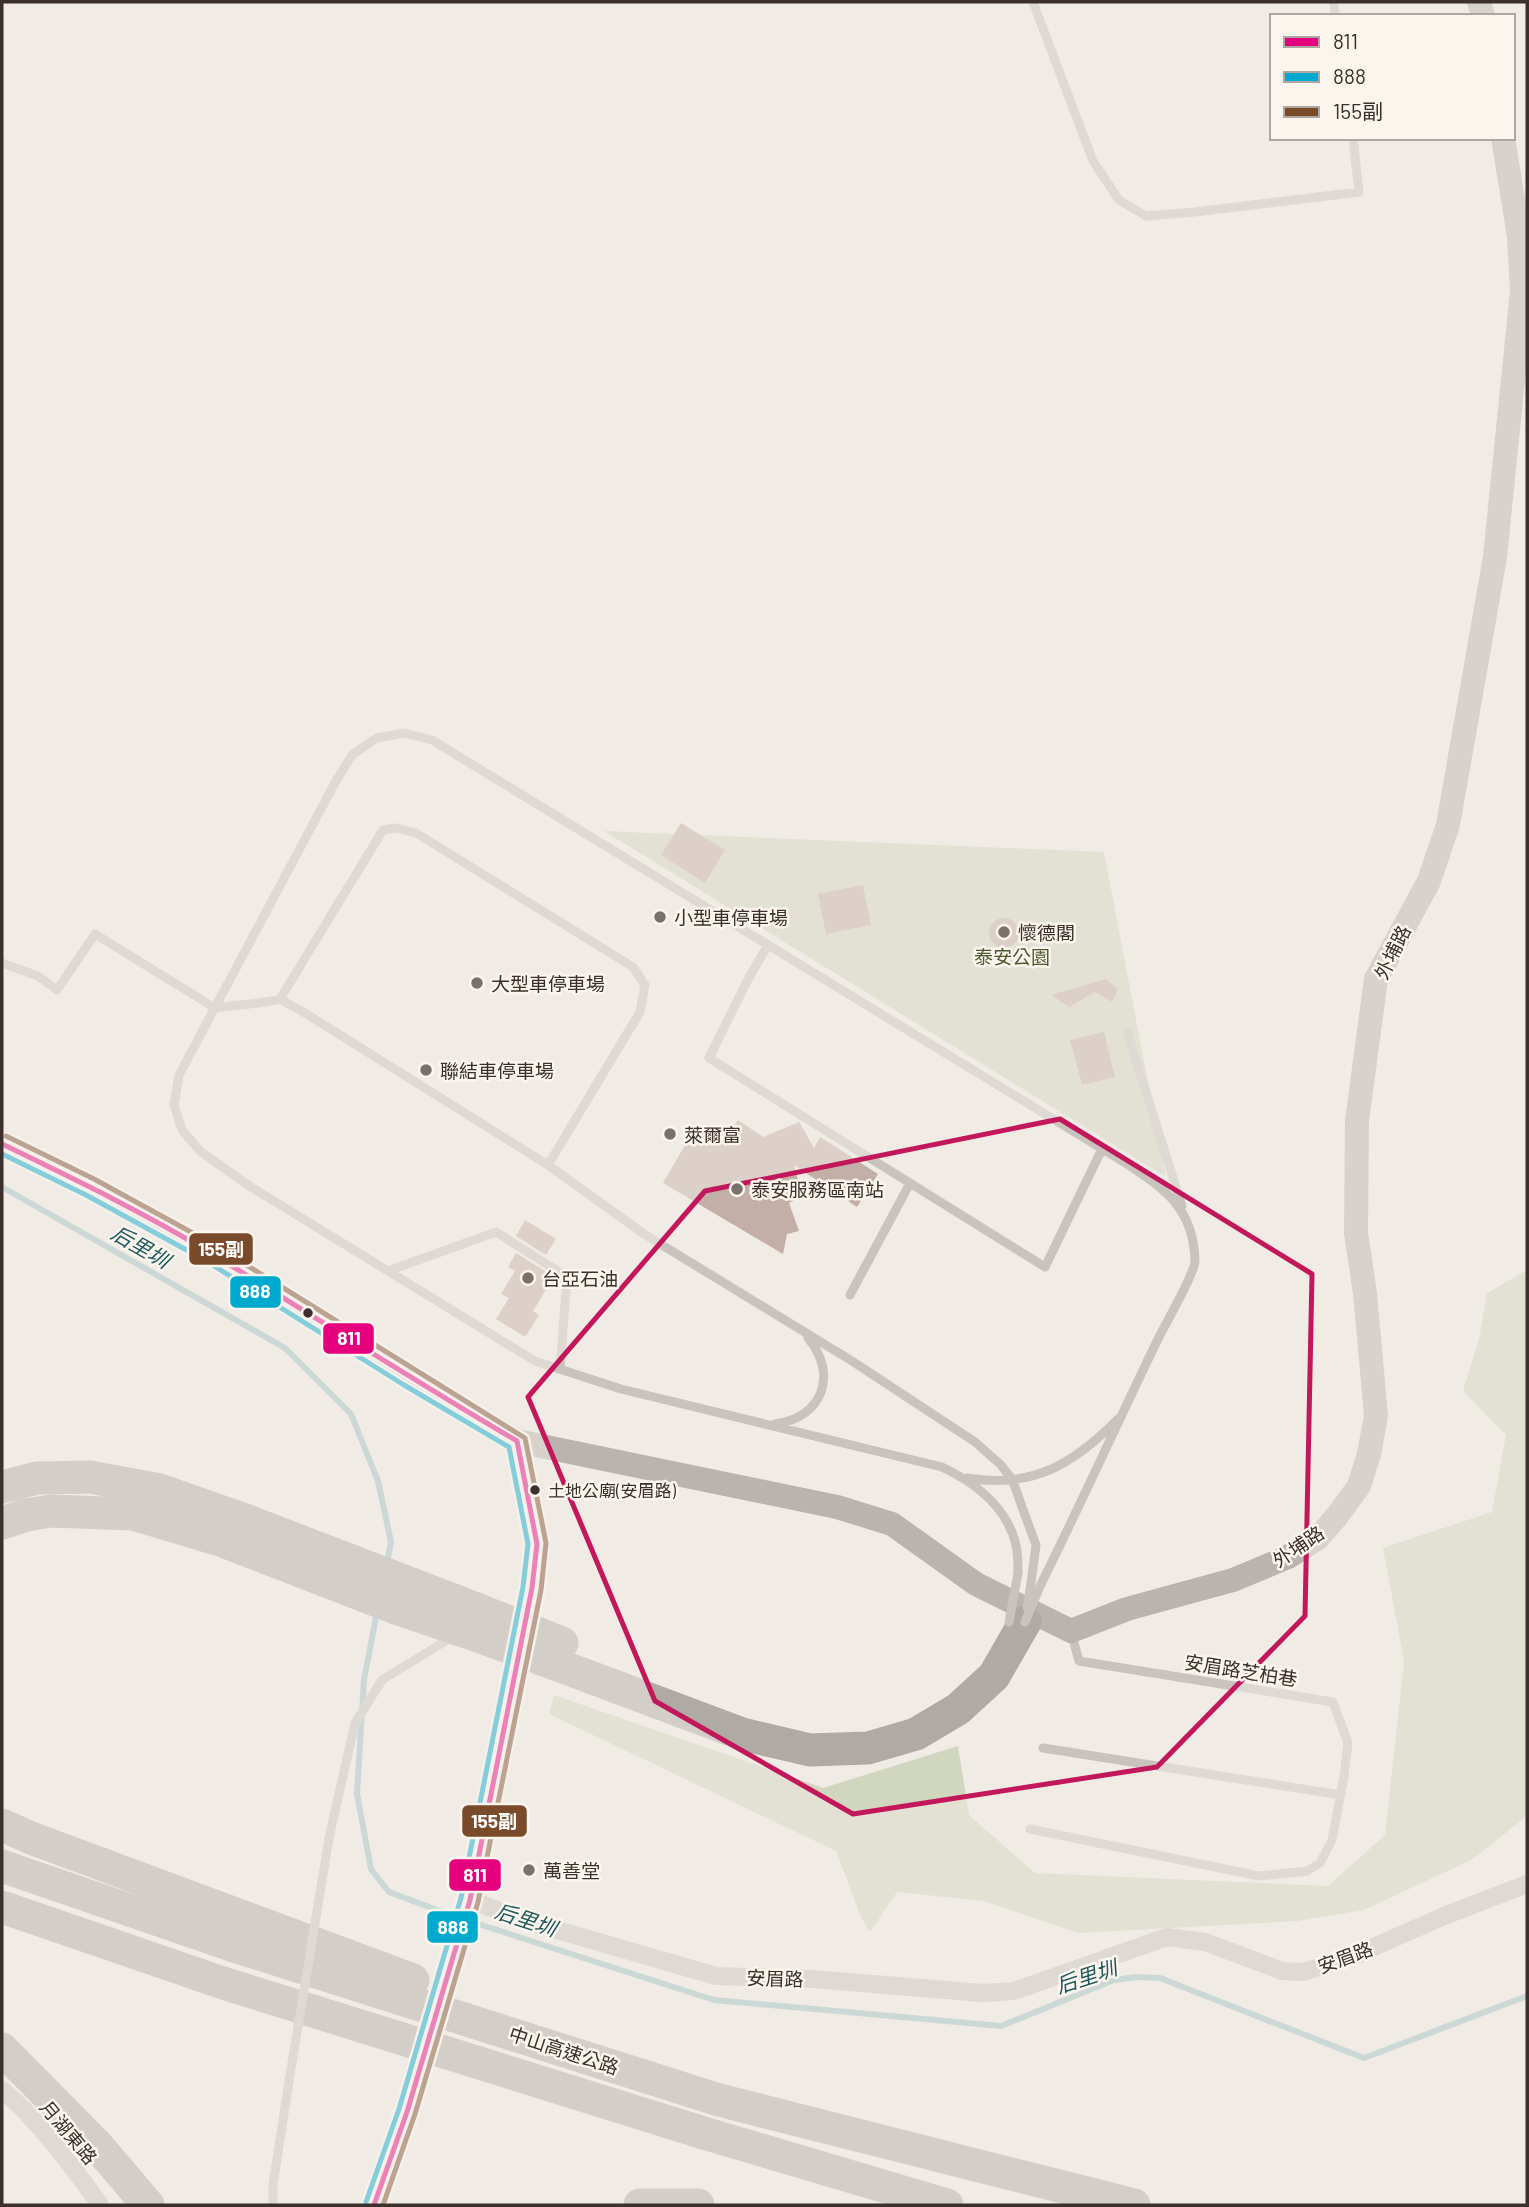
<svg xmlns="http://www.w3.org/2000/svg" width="1529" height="2207" font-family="Barlow,'Noto Sans TC',sans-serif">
<rect width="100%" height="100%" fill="#f0ebe5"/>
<path fill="#d1d6bf" d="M604 831 1104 852 1166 1177Z
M1527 1270V1816L1473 1859 1364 1910 1298 1921 1078 1933 984 1901 897 1892 870 1932 861 1917 836 1851 549 1714 554 1695 823 1788 958 1746 969 1815 1035 1873 1328 1886 1385 1835 1404 1661 1383 1548 1492 1512 1506 1435 1463 1391 1479 1339 1487 1293Z"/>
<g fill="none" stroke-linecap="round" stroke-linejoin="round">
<path stroke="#a1c2c1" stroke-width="6" d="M2 1187 285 1348 351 1414 378 1481 391 1542 387 1563
M377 1612 364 1680 357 1794 371 1869 389 1892 459 1918
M469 1921 714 2000 1001 2026 1114 1980 1137 1977 1160 1978 1364 2058 1527 1996"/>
</g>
<path fill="#c3afa7" d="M681 823 725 850 705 883 661 855Z
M863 885 871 925 826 934 818 894Z
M989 933a15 15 0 1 1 30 0a15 15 0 1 1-30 0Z
M1106 979 1118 989 1112 1002 1095 992 1069 1007 1051 995Z
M1104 1032 1115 1077 1082 1085 1070 1040Z
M738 1120 763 1137 799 1122 814 1148 820 1137 878 1174 857 1207 794 1165 802 1195 789 1203 799 1231 787 1234 783 1254 663 1183 685 1145 723 1144Z
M525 1220 556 1239 546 1255 516 1236Z
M516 1253 548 1273 541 1285 547 1288 533 1311 539 1315 525 1337 496 1319 509 1298 501 1294 515 1271 508 1267Z"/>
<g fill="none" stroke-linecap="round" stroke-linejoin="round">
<path stroke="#c9c3be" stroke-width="9" d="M1033 2 1093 161 1119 200 1146 216 1195 212 1359 192 1353 138
M1334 2 1335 16
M768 945 747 981 709 1058 1045 1267 1102 1149
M2 963 38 976 57 990 95 934 215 1008C236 1004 258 1005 280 999L305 1013 548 1165 644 1234 852 1361 975 1442 1001 1465 1013 1481 1022 1507 1036 1545 1030 1590
M280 999 383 830 396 828 416 833 633 967 645 985 640 1012 548 1165
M1127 1032 1182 1206
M388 1271 496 1232 567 1277 560 1369
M850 1295 910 1183
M775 1424C822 1418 839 1375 808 1338
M967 1478C1032 1489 1074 1464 1118 1419
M1018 1573C1018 1564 1018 1554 1016 1545 1007 1507 976 1483 942 1467L621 1389 535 1361 251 1187 201 1152 182 1130 174 1105 179 1075 337 779 353 754 377 738 404 733 432 740 1127 1164C1166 1190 1193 1208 1195 1260 1196 1271 1166 1323 1159 1337 1119 1419 1082 1502 1041 1584
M1043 1748 1341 1795
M1030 1829 1259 1876 1307 1871 1320 1863 1332 1840 1344 1776 1348 1743 1333 1702 1079 1661 1071 1632
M329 1838 355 1723 382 1680 452 1637
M273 2205V2185L289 2081"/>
<path stroke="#c9c3be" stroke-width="18" d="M470 1900 526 1921 716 1976 813 1979 983 1993 1014 1991 1167 1937 1205 1942 1282 1971 1303 1972 1351 1957 1444 1916 1527 1884
M2 2090C37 2118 74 2168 100 2205"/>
<path stroke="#bab3ae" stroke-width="24" d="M1479 2 1483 16
M2 1144 90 1187 207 1251 409 1378 517 1441 837 1507 892 1524 976 1584 1071 1631 1127 1609 1233 1580 1288 1557 1318 1538 1337 1516 1359 1486 1369 1454 1376 1416 1365 1293 1356 1233 1357 1121 1376 979 1429 881 1448 825 1495 557 1522 291 1519 236 1503 138
M470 1900 532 1588 537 1544 517 1441
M374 2205 407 2112"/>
<path stroke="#afaaa4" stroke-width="33" d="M2 1487 37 1478 90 1477 160 1490 245 1520 479 1610
M2 1523 26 1515 51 1511 133 1514 223 1541 396 1608 464 1631
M558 1665 742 1734 810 1750 868 1748 916 1734 958 1709 994 1676 1025 1622
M2 1825 31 1838 413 1980
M2 1866 231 1945 719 2100 1134 2205
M2 1907 223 1983 707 2134 947 2205
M2 2049 96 2144 148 2205
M640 2205H698"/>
<path stroke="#c9c3be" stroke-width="9" d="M1027 1607 1030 1590
M1009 1622 1018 1573
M1025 1622 1041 1584
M289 2081 329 1838"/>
<path stroke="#bab3ae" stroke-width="24" d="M407 2112 470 1900"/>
<path stroke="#afaaa4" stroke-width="33" d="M479 1610 562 1643
M464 1631 558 1665"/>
<g stroke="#fbf5ee" stroke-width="10">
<path id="bus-1" d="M2 1144C72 1178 143 1212 209 1252 312 1315 413 1380 517 1441L537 1544 532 1588 470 1900 407 2112 374 2205"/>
</g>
<g stroke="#fbf5ee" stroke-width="10">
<path id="bus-2" d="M2 1154 86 1195 203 1259 404 1385 509 1447 528 1544 523 1587 461 1898 399 2109 366 2202"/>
</g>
<g stroke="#fbf5ee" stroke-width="10">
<path id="bus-3" d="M6 1136 94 1179 211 1243 525 1438 546 1543 541 1590 478 1902 415 2114 383 2205"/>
</g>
<use href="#bus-1" stroke="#e5007d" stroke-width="5"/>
<use href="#bus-2" stroke="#00a9ce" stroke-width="5"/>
<use href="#bus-3" stroke="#7a4b2a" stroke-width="5"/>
</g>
<path d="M0 0H1529V2207H0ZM1060 1119 1312 1274 1305 1616 1157 1767 853 1814 655 1701 528 1397 705 1191Z" fill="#f0ebe5" fill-opacity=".55" fill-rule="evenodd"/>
<path fill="none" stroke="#c2185b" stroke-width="5" stroke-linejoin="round" d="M1060 1119 1312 1274 1305 1616 1157 1767 853 1814 655 1701 528 1397 705 1191Z"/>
<g fill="#7a716c" stroke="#fbf5ee" stroke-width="2.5">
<circle cx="660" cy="917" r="7"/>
<circle cx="1004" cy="932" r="7"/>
<circle cx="477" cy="983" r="7"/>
<circle cx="426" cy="1070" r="7"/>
<circle cx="670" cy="1134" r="7"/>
<circle cx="737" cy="1189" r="7"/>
<circle cx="528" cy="1278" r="7"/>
<circle cx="529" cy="1870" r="7"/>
</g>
<g fill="#3b302b" stroke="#fbf5ee" stroke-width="2.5">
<circle cx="308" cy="1313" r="6"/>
<circle cx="535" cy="1490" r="6"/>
</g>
<g text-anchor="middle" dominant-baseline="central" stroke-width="5" stroke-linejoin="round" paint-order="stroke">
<g font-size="17" fill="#3b302b" stroke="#fbf5ee" text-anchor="start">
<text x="548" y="1490">土地公廟(安眉路)</text>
</g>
<g font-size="19" fill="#3b302b" stroke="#fbf5ee" text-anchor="start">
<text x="674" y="917">小型車停車場</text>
<text x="1018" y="932">懷德閣</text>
<text x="491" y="983">大型車停車場</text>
<text x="440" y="1070">聯結車停車場</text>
<text x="684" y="1134">萊爾富</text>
<text x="751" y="1189">泰安服務區南站</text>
<text x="542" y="1278">台亞石油</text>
<text x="543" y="1870">萬善堂</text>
</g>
<g font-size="19" fill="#3b302b" stroke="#fbf5ee">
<text transform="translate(1392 952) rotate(-64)">外埔路</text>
<text transform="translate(1298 1546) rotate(-34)">外埔路</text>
<text transform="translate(1241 1670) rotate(9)">安眉路芝柏巷</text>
<text transform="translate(1345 1957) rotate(-20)">安眉路</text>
<text transform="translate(775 1978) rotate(2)">安眉路</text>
<text transform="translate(564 2050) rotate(18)">中山高速公路</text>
<text transform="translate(69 2132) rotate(50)">月湖東路</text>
</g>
<g font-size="19" fill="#4a5a2e" stroke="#fbf5ee">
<text x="1012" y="956">泰安公園</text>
</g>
<g font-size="21" font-style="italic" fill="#1f5a5e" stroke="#fbf5ee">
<text transform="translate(141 1246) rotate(30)">后里圳</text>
<text transform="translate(526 1919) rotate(18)">后里圳</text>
<text transform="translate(1086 1976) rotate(-18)">后里圳</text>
</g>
</g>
<g stroke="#fbf5ee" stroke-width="2.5">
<rect x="188" y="1232" width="66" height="34" rx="7" fill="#7a4b2a"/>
<rect x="229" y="1275" width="53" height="34" rx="7" fill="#00a9ce"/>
<rect x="322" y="1322" width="53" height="33" rx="7" fill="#e5007d"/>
<rect x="461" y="1804" width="67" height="34" rx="7" fill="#7a4b2a"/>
<rect x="448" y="1858" width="54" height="34" rx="7" fill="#e5007d"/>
<rect x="426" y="1910" width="53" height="34" rx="7" fill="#00a9ce"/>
</g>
<g font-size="19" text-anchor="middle" font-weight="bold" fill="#fff">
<text x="221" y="1256">155副</text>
<text x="255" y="1298">888</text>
<text x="349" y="1345">811</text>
<text x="494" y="1828">155副</text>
<text x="475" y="1882">811</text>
<text x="453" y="1934">888</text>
</g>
<rect width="1529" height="2207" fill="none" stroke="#3b302b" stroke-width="7"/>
<rect x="1270" y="14" width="245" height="126" fill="#fbf5ee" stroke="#aea6a0" stroke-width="2"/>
<rect x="1284" y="37" width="35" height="10" fill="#e5007d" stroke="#aea6a0" stroke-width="2"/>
<text x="1333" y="49" font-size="21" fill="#3b302b">811</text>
<rect x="1284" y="72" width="35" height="10" fill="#00a9ce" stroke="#aea6a0" stroke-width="2"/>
<text x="1333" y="84" font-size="21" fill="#3b302b">888</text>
<rect x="1284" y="107" width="35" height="10" fill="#7a4b2a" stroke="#aea6a0" stroke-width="2"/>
<text x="1333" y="119" font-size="21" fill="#3b302b">155副</text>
</svg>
